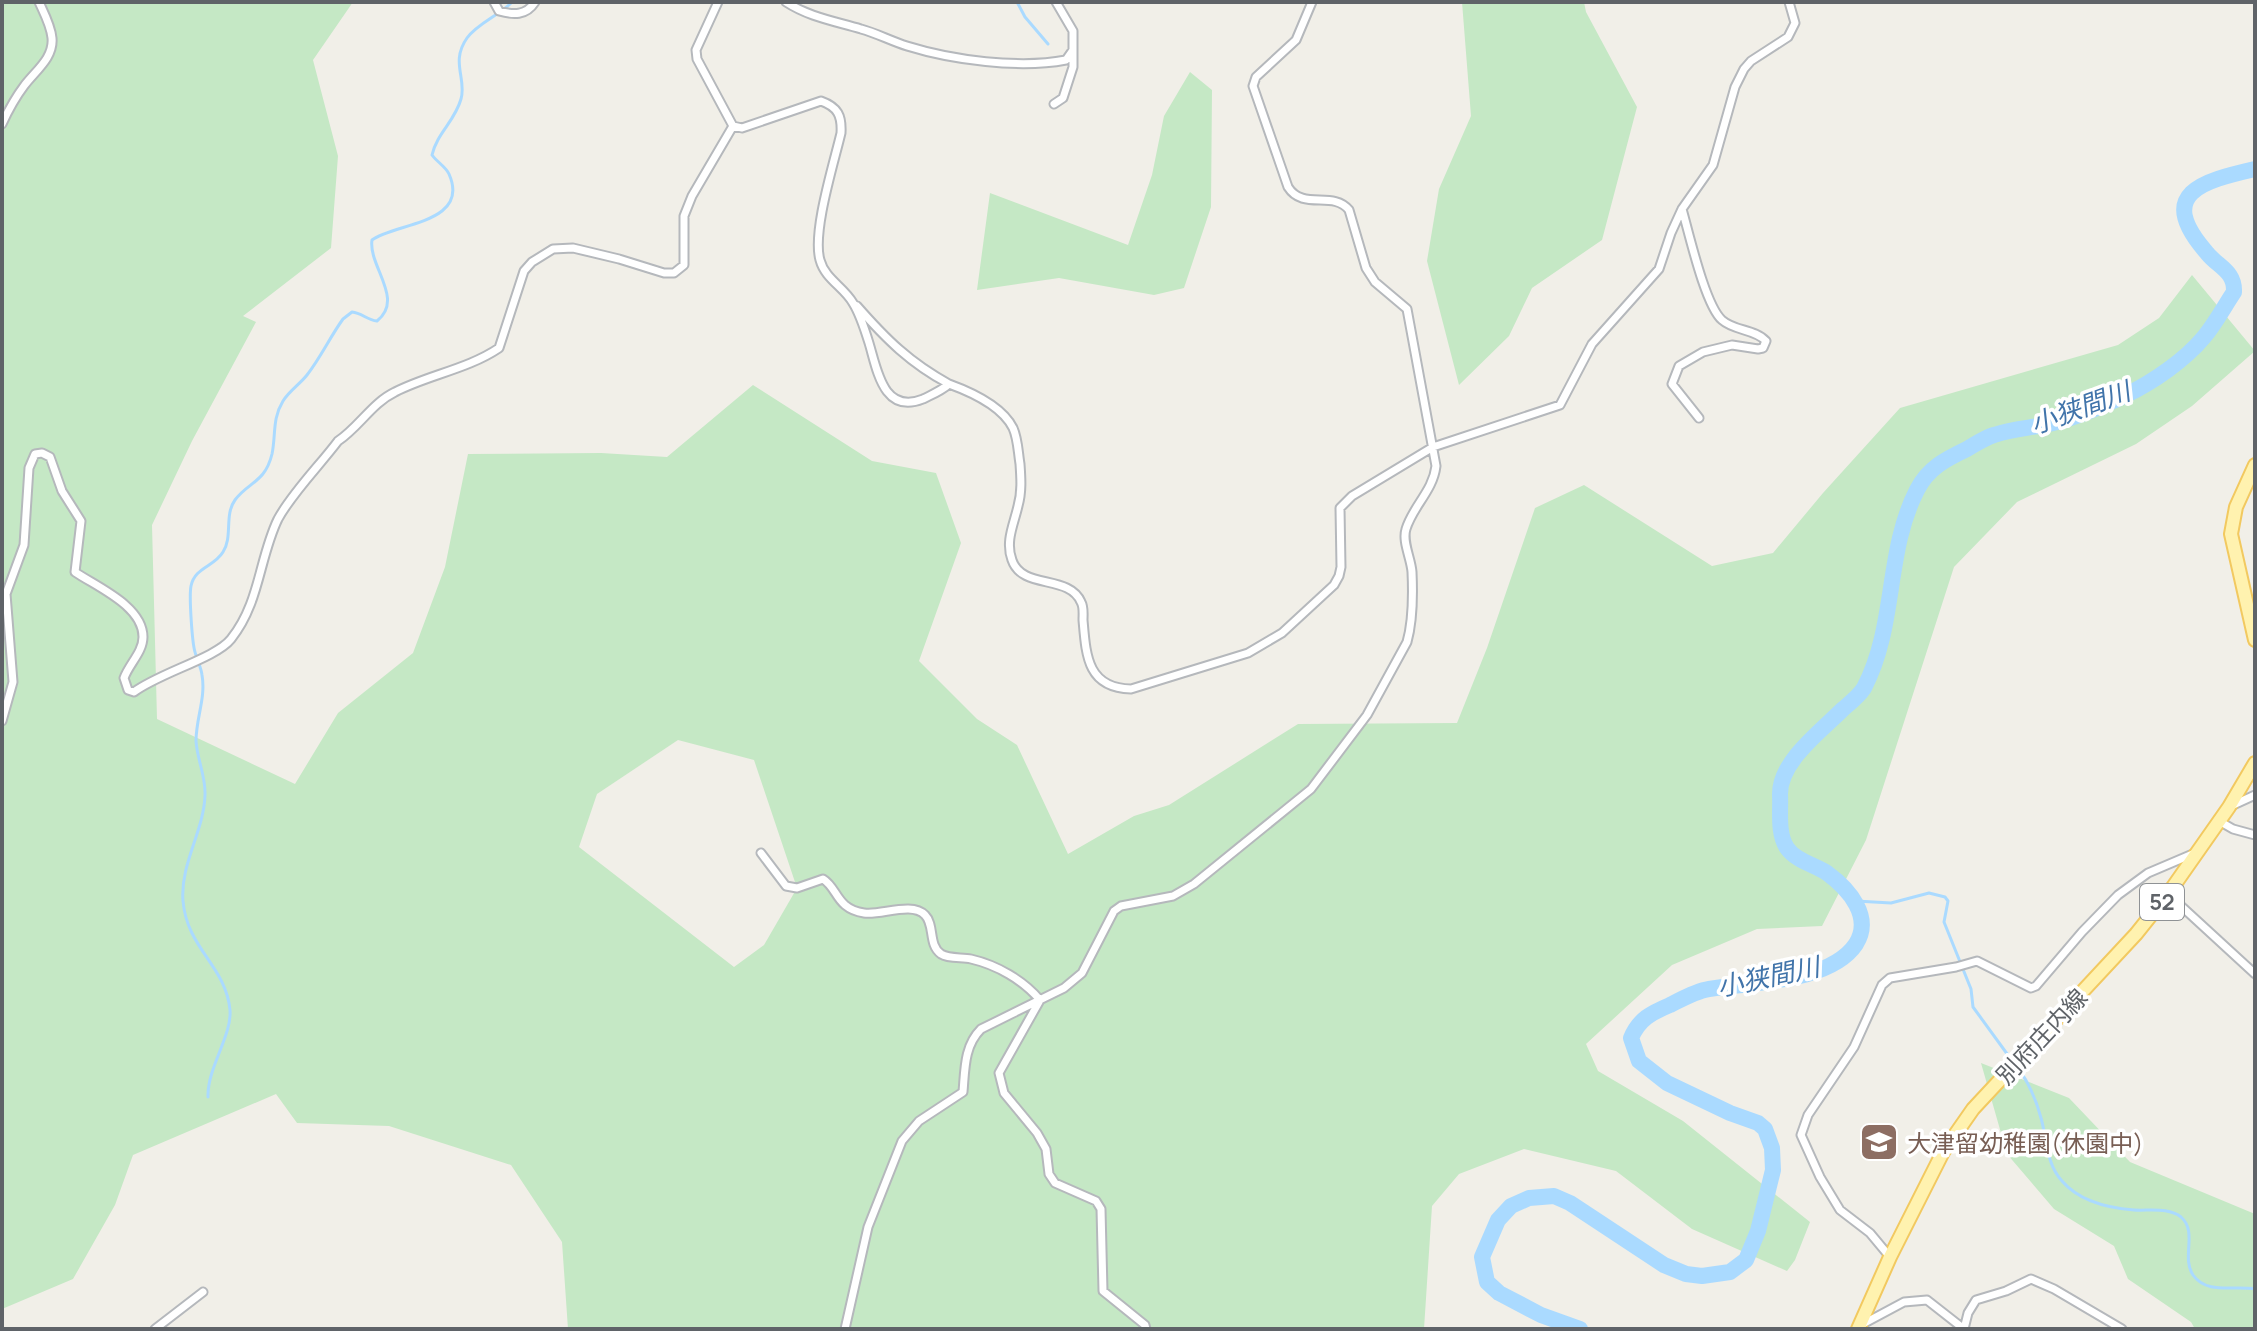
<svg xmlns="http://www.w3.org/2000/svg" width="2257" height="1331" font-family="Manrope,'Noto Sans JP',sans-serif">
<rect width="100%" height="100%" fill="#f1efe8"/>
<path fill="#c5e8c5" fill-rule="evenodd" d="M2 2H353L313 60 338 156 331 248 243 316 256 322 192 441 152 525 157 719 295 784 338 713 413 653 445 567 468 454 601 453 667 457 753 385 872 461 936 473 961 543 919 661 977 719 1017 745 1068 854 1134 816 1169 805 1298 724 1457 723 1487 648 1535 508 1584 485 1712 566 1773 553 1823 493 1900 408 2118 345 2159 318 2192 275 2255 351 2192 406 2136 444 2017 502 1954 567 1866 840 1822 926 1757 929 1672 965 1586 1044 1598 1071 1683 1121 1810 1222 1795 1260 1787 1271 1692 1229 1616 1171 1524 1149 1459 1174 1432 1206 1424 1329H568L562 1242 511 1165 389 1126 297 1123 276 1094 133 1155 115 1205 73 1279 2 1309ZM678 740 754 760 797 888 764 945 734 967 579 847 597 794Z
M1462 2H1584L1586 12 1637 107 1602 240 1532 288 1509 336 1459 385 1427 261 1439 189 1471 116Z
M1190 72 1212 90 1211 207 1184 288 1154 295 1059 278 977 290 990 193 1128 245 1152 175 1164 116Z
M1981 1063 2069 1098 2130 1162 2255 1214V1329H2195L2191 1322 2128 1279 2114 1246 2054 1209 2007 1154Z"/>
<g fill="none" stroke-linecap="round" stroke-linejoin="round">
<path stroke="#aadaff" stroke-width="3" d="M1017 2 1025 17 1048 44
M1856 901 1891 903 1929 893 1945 897 1948 901 1944 922 1971 989 1973 1007 2013 1062
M2018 1068C2029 1083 2036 1099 2041 1118 2047 1139 2046 1164 2062 1181 2079 1201 2108 1208 2134 1210 2149 1211 2169 1207 2181 1217 2198 1232 2181 1257 2193 1275 2207 1295 2234 1285 2255 1289
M208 1097C207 1068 232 1036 230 1010 226 966 187 949 183 901 180 864 204 831 205 795 206 777 197 759 196 741 196 718 206 698 202 675 201 667 197 660 195 652 192 642 189 596 191 586 195 567 214 567 223 552 233 537 224 515 235 500 248 482 265 483 272 454 276 435 272 419 283 401 289 391 300 384 307 375 321 357 330 337 343 319L352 312C362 313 367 320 377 321 405 299 368 266 372 240 394 223 471 224 449 174 446 167 437 162 432 155 437 133 455 121 461 99 467 79 450 62 467 38 478 23 500 15 512 2"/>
<path stroke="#aadaff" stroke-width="16" d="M1580 1329 1541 1315 1499 1293 1487 1282 1482 1257 1498 1220 1511 1206 1529 1198 1554 1196 1570 1203 1664 1265 1686 1274 1702 1276 1730 1272 1746 1260 1758 1231 1773 1170 1772 1148 1765 1129 1758 1123 1730 1113 1667 1083 1639 1061 1631 1038C1639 1019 1651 1013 1670 1005 1682 999 1696 991 1709 989 1751 982 1830 983 1856 944 1873 917 1849 889 1827 873 1815 865 1796 861 1787 848 1777 833 1781 810 1780 794 1780 761 1821 731 1843 709 1850 703 1859 696 1864 688 1897 625 1885 552 1917 490 1928 468 1946 459 1967 449 1976 444 1984 438 1994 435 2013 428 2034 428 2053 423 2078 417 2103 406 2126 395 2153 382 2185 360 2204 337 2215 324 2224 307 2234 292 2235 271 2218 267 2207 253 2154 193 2203 181 2255 169"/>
<g stroke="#b5b8bc" stroke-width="11">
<path id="minor" d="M494 2 499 11C513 15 526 16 535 2
M718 2 696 50 697 59 733 126
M786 2C809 17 834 21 861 29 876 33 891 41 907 46 952 60 1019 69 1066 60L1073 50V31L1056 2
M1054 104 1063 98 1073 67V50
M2 124C8 111 15 98 24 86 35 71 54 58 52 38 51 26 44 13 39 2
M733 126 742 128 821 101C838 107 842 116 841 133 834 163 812 232 820 260 825 279 844 287 853 303 860 314 865 330 869 343 877 369 883 415 923 399 933 394 941 391 949 384 971 392 1002 406 1013 428 1018 439 1018 452 1020 464 1021 478 1022 492 1018 506 1014 524 1005 541 1012 560 1022 590 1069 574 1081 602 1084 607 1083 614 1083 620 1086 655 1087 688 1131 689L1248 653 1282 633 1334 585 1339 576 1341 567 1340 508 1352 496 1433 447 1560 405 1592 344 1659 269 1671 233 1682 209 1713 165 1735 87 1744 69 1751 61 1788 37 1795 23 1789 2
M1682 209C1689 233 1705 305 1722 320 1734 331 1755 329 1766 341L1763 348 1758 349 1732 345 1703 352 1679 366 1672 384 1699 418
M857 306C886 339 910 363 949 384
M2 721 13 682 6 594 24 545 29 468 35 454 42 453 50 457 62 491 81 521 75 572C97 587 143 606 143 637 143 652 129 664 124 678L128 690 134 692C159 673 216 658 231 639 260 603 259 558 278 519 292 493 320 465 338 441 359 427 372 403 395 392 428 375 468 369 499 348L524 271 532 262 553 249 573 248 619 259 664 273H674L684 265V216L692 196 733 126
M2231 806 2255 795
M2219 821 2233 829 2255 835
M761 853 786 886 797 888 823 879C838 888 836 909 864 913 880 916 912 901 925 915 935 925 928 945 941 954 949 959 962 957 971 959 997 965 1023 980 1040 1000
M2168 894 2255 974
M1039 1002 999 1073 1004 1093 1037 1133 1046 1149 1049 1174 1055 1183 1096 1201 1101 1209 1103 1291 1145 1325 1146 1329
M1890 1257 1870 1233 1840 1210 1820 1177 1801 1135 1808 1115 1854 1047 1882 985 1890 978 1956 967 1977 961 2031 988 2036 986 2082 932 2118 895 2148 873 2195 853
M1861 1325 1904 1302 1927 1300 1964 1329 1968 1313 1976 1300 2006 1291 2031 1279 2054 1289 2122 1329
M155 1329 203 1292
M845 1329 868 1227 902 1141 919 1121 963 1092C965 1069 964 1046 981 1029L1064 988 1082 973 1114 911 1121 906 1173 896 1194 884 1311 789 1367 715 1407 642C1413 621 1413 594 1412 572 1411 558 1402 542 1406 529 1413 506 1433 491 1436 466L1407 309 1375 282 1366 268 1349 210C1333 190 1303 211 1288 187L1253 86 1256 77 1296 40 1312 2"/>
</g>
<g stroke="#f2c960" stroke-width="16">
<path id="primary" d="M2255 465 2236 507 2231 534 2255 640
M1858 1329 1890 1257 1943 1152 1973 1109 2136 934 2168 894 2229 807 2255 763"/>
</g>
<use href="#minor" stroke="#fff" stroke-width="7"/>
<use href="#primary" stroke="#fff2af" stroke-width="12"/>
</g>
<defs>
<g id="school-square" transform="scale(2)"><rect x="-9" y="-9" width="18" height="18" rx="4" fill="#8d6e63" stroke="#fff"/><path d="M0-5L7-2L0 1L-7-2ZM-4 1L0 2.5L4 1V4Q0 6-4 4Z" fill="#fff"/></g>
</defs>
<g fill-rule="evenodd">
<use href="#school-square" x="1879" y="1142"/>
</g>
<g text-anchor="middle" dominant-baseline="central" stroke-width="7" stroke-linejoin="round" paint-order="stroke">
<rect fill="#fff" stroke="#8f9295" stroke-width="2" x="2140" y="884" width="44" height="36" rx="6"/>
<g font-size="22" font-weight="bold" fill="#5f6368">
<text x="2162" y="902">52</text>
</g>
<g font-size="24" fill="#5f6368" stroke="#fff">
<text transform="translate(2041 1036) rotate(-47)">別府庄内線</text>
</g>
<g font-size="24" fill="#785e54" stroke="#fff" text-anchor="start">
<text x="1907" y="1142">大津留幼稚園(休園中)</text>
</g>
<g font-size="26" font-style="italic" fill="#4174aa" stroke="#fff">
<text transform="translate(2080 407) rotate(-20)">小狭間川</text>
<text transform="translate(1768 976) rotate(-12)">小狭間川</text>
</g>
</g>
<rect width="2257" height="1331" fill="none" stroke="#5f6368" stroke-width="8"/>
</svg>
